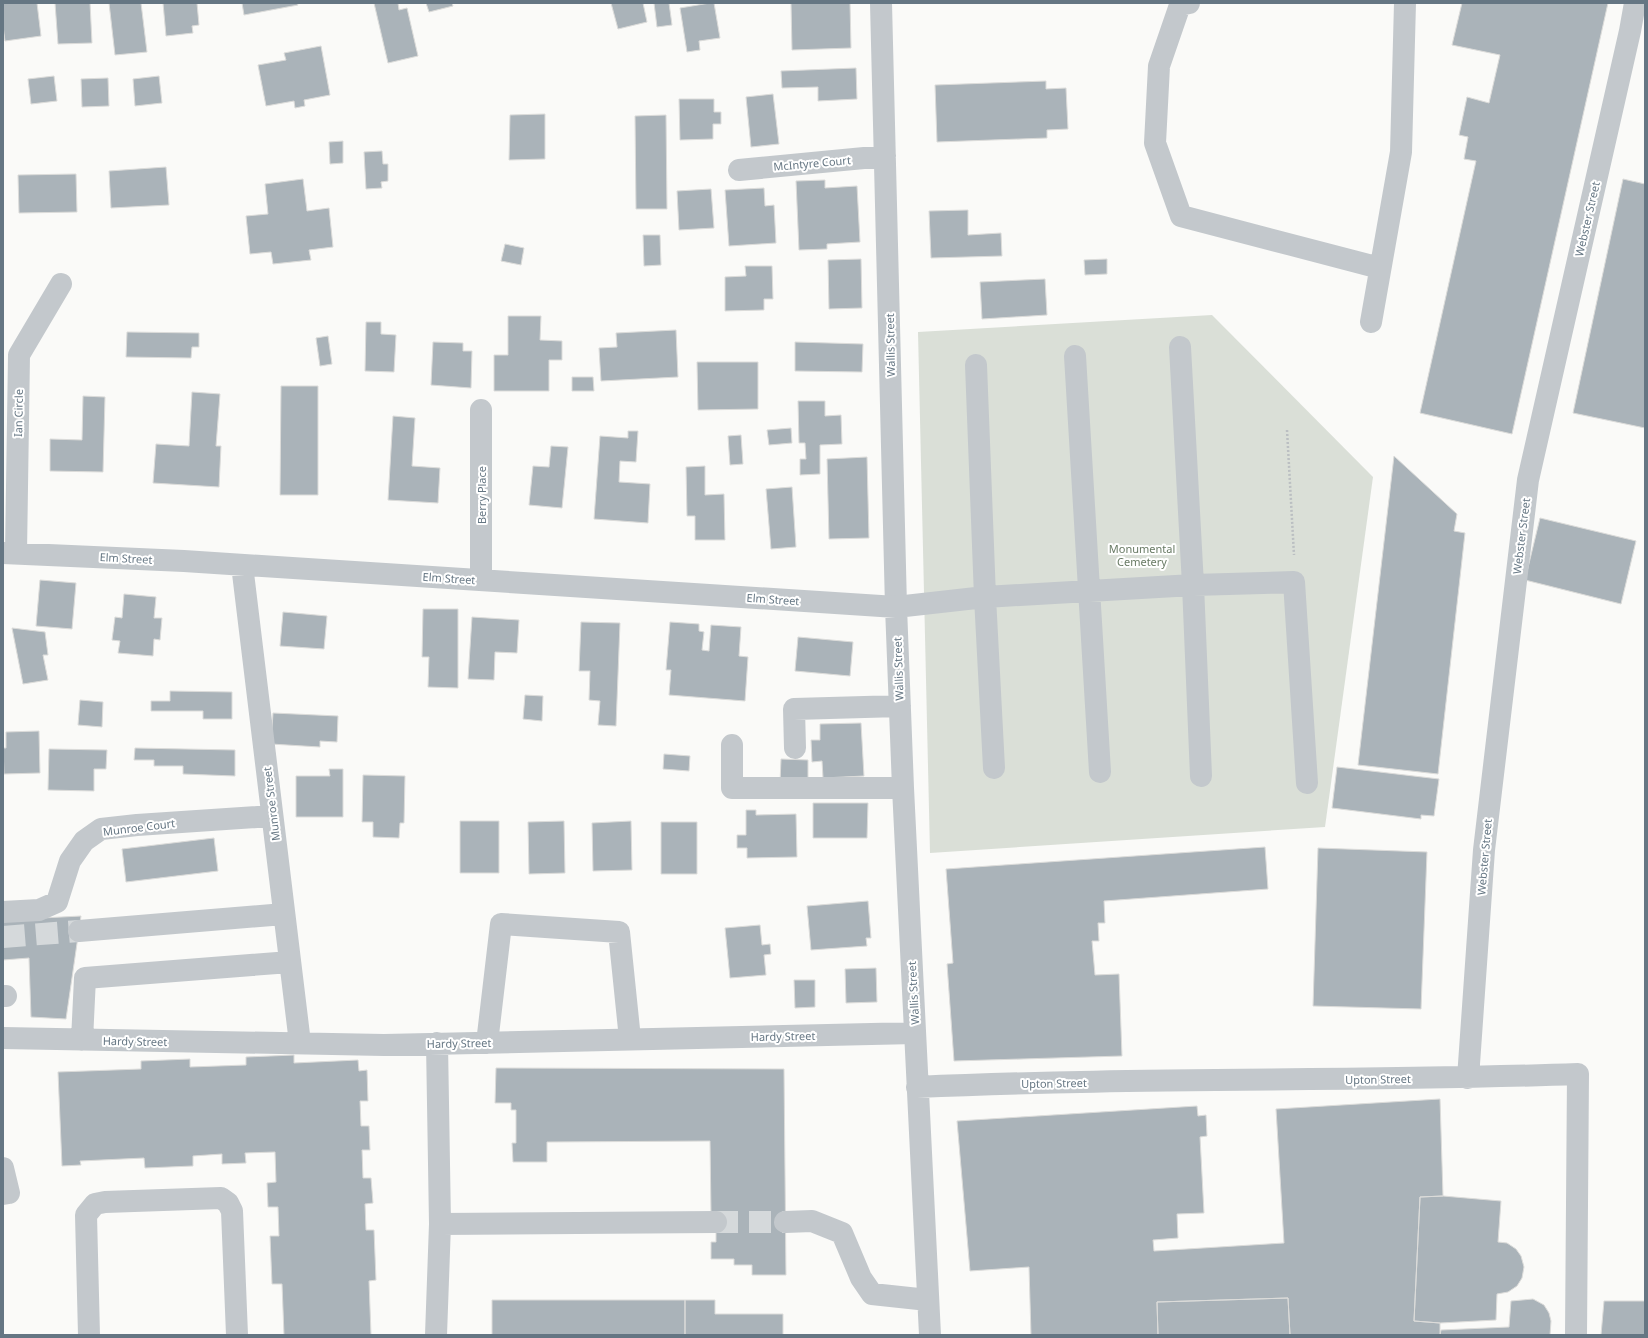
<svg xmlns="http://www.w3.org/2000/svg" width="1648" height="1338" font-family="'Noto Sans',sans-serif">
<rect width="100%" height="100%" fill="#fafaf8"/>
<path fill="#dadfd7" d="M1212 315 1373 477 1325 827 930 853 918 332Z"/>
<path fill="#aab3b9" stroke="#dcdcda" d="M3 3H37L41 36 5 41 3 26Z
M55 3H90L92 43 58 44Z
M109 3H141L147 52 115 55Z
M163 3H197L199 25 192 26 193 33 166 36Z
M242 3H297L298 5 244 15Z
M374 3H398L399 10 407 8 418 56 388 63Z
M426 3H452L453 6 429 12Z
M611 3H643L647 22 618 29Z
M654 3H669L672 25 657 27Z
M710 3H714L720 38 699 41 700 50 687 52 680 8Z
M791 3H850L851 48 792 50Z
M1462 3H1608L1512 434 1420 413 1476 161 1464 159 1468 137 1459 135 1467 97 1489 103 1500 55 1452 45Z
M321 46 330 95 304 100 305 106 295 108 294 101 266 106 258 65 286 60 284 53Z
M856 68 857 99 818 101V87L782 88 781 71Z
M54 76 57 101 31 104 28 79Z
M159 76 162 103 135 106 133 79Z
M108 78 109 106 82 107 81 79Z
M1046 81V89L1066 88 1068 129 1047 130V138L937 142 935 85Z
M773 94 779 144 751 147 746 97Z
M679 99H714V112H721V124H713V139L680 140Z
M545 114V159L509 160 510 115Z
M666 115 667 209H636L635 116Z
M343 141V163L330 164 329 142Z
M382 151 383 164H388V181L381 182 382 188 366 189 364 152Z
M166 167 169 205 111 208 109 171Z
M76 174 77 212 19 213 18 175Z
M303 179 307 211 329 208 333 247 309 250 311 260 273 264 271 252 250 254 246 216 268 214 265 184Z
M1623 179 1645 184V428L1573 413Z
M825 180V188L857 186 860 242 827 244V249L799 250 796 181Z
M764 188 765 206 774 205 776 243 729 246 725 190Z
M711 189 714 228 679 230 677 191Z
M968 210V235L1001 233 1002 256 931 258 929 211Z
M643 235H660L661 265 644 266Z
M505 244 524 248 521 265 501 261Z
M861 259 862 308 829 309 828 260Z
M1107 259V274L1085 275 1084 260Z
M745 266H772L773 299H764V310L725 311V277L746 276Z
M1045 279 1047 315 982 319 980 282Z
M508 316H541L540 340 562 341V360H549V391H494V355H508Z
M366 322H381V334L396 335 394 372 365 371Z
M676 330 678 377 601 381 599 348 617 347 616 333Z
M127 332 199 333V347H192L191 358 126 357Z
M328 336 332 364 320 366 316 338Z
M433 342 463 343V351H472L471 388 431 385Z
M795 342 863 344 862 372 795 371Z
M697 362H758V409L698 410Z
M572 377H593L594 391H572Z
M281 386H318V495H280Z
M192 392 220 394 216 446H221L219 487 153 483 156 444 189 446Z
M83 396 105 397 103 472 50 471V439L82 440Z
M798 401H825V416L841 415 842 444 820 445V474L800 475V459H806L805 443H799Z
M393 416 415 418 412 466 440 468 438 503 388 500Z
M791 428 792 443 769 445 767 430Z
M628 431H638L636 462 620 461 619 482 650 484 648 523 594 519 600 436 628 438Z
M741 435 743 464 730 465 728 436Z
M551 446 568 447 562 508 529 505 533 466 549 467Z
M1394 456 1457 514 1454 531 1465 533 1438 774 1358 765Z
M867 457 869 538 829 539 827 459Z
M705 466V495L724 494 725 540H695V516H687L686 467Z
M792 487 796 547 771 549 766 489Z
M1540 518 1636 541 1621 604 1525 580Z
M40 580 76 583 72 629 36 626Z
M124 594 156 597 154 618H162L160 640 154 639 153 656 118 653 120 641 112 640 115 617 122 618Z
M423 609H458V688L428 687 429 657H422Z
M283 612 327 616 324 649 280 646Z
M472 617 519 620 517 653 495 652 494 680 468 679Z
M581 622 620 623 616 726 598 725 600 701 589 700 590 671H579Z
M670 622 699 624V631L704 632 702 650 709 651 711 625 741 627 739 656 748 657 745 701 669 695 671 670H666Z
M12 628 45 632 48 655H43L48 680 23 684Z
M798 637 853 642 850 676 795 671Z
M170 691 232 692V719H203V711H151V701H170Z
M525 695 543 696 542 721 523 719Z
M80 700 103 702 102 727 78 725Z
M273 713 338 716 337 742 320 741V747L271 744Z
M861 723 864 776 823 778 822 761 812 762 811 740H820V724Z
M39 731 40 773 4 774 3 748H6V732Z
M135 748 235 750V776L183 774V766H154V760H134Z
M49 749 107 750 106 769H94V791L48 790Z
M664 754 690 756 689 771 663 769Z
M781 759 808 760V784L780 783Z
M1337 767 1439 779 1434 816 1421 815V819L1332 808Z
M329 769H343V817H296V776H330Z
M363 775 405 776 404 823H400L399 838 373 837V822H362Z
M813 803H868L867 838H813Z
M746 810H756V815L796 814 797 857 747 858V848H737V835H746Z
M460 821H499V873H460Z
M564 821 565 873 529 874 528 822Z
M631 821 632 870 593 871 592 823Z
M661 822H697V874H661Z
M214 838 218 871 126 882 122 849Z
M1265 847 1268 889 1104 901 1105 923H1098L1099 941H1092L1095 975 1119 974 1122 1056 954 1061 947 964 953 963 946 869Z
M1318 848 1427 852 1421 1009 1313 1006Z
M868 901 871 938H866L867 946 811 950 807 906Z
M81 916 66 1019 31 1017 29 958 3 960V920Z
M760 925 762 945 770 944 771 954 764 955 766 975 730 978 725 928Z
M876 968 877 1002 846 1003 845 969Z
M794 980H815V1007L795 1008Z
M294 1055V1063L358 1060 359 1071 367 1070 368 1101H360L361 1126H369L370 1150H362L363 1178H371L373 1203 365 1204 366 1230H374L376 1280 369 1281 371 1335H284L282 1284H272L270 1236H279L278 1207H268L267 1183 276 1182 275 1152 245 1153 246 1163 222 1164V1154L193 1156V1166L145 1168 144 1158 80 1161 81 1165 62 1166 58 1072 141 1069V1061L190 1059V1067L246 1065V1057Z
M496 1068 784 1069 786 1275H752V1265H734V1259H711V1242H716V1212L711 1213 710 1141 547 1142V1162H513L512 1143H516V1110H511V1103H495Z
M1440 1099 1443 1196 1420 1197 1414 1321 1440 1323V1335H1290L1288 1298 1157 1302 1158 1335H1031L1029 1267 970 1271 957 1121 1197 1106 1198 1116 1206 1115 1207 1136 1200 1137 1204 1213 1177 1214 1178 1238 1153 1240 1154 1251 1284 1243 1276 1109Z
M1443 1196 1501 1201 1498 1242 1507 1243 1516 1249 1521 1256 1524 1267 1522 1278 1517 1286 1508 1292 1497 1294 1496 1320 1440 1323 1414 1321 1420 1197Z
M1288 1298 1290 1335H1158L1157 1302Z
M1533 1299 1544 1305 1549 1313 1551 1321 1550 1335H1440L1441 1330 1509 1327 1511 1301Z
M492 1300H685V1335H492Z
M685 1300H715V1314H783V1335H901H685Z
M1604 1301H1645V1335H1601Z"/>
<g fill="none" stroke-linecap="round" stroke-linejoin="round">
<path stroke="#d5d9db" stroke-width="22" stroke-dasharray="22 11" stroke-linecap="butt" d="M3 937 79 931
M716 1222H785"/>
<path stroke="#bbbfc2" stroke-width="2.5" stroke-dasharray="2 2" stroke-linecap="butt" d="M1287 430 1294 555"/>
<path stroke="#c3c8cc" stroke-width="22" d="M881 3 896 607 903 788 930 1335
M1189 3 1180 5 1159 66 1155 143 1181 216 1380 268
M739 170 885 156
M1371 322 1401 152 1405 3
M1180 347 1193 585 1294 582 1307 783
M1075 356 1100 772
M976 365 985 597 994 768
M3 553 184 561 896 607 985 597 1193 585 1201 776
M16 553 19 355 61 284
M242 565 300 1043
M481 580V410
M732 745V788H903
M795 748 794 709 900 706
M3 912 39 910 57 902 70 861 84 841 101 829 137 825 272 816
M79 931 284 914
M3 996H6
M3 1038 384 1045 915 1033
M82 1040 85 978 290 962
M487 1043 501 924 619 932 630 1039
M1468 1078 1484 850 1528 480 1630 31 1635 3
M917 1087C1137 1077 1358 1082 1578 1074L1576 1335
M3 1168 9 1193 3 1194
M785 1222 812 1221 842 1233 861 1278 872 1294 928 1300
M440 1224 716 1222
M89 1335 86 1215 95 1204 105 1202 221 1198 228 1203 232 1211 237 1335
M436 1335 440 1224 437 1043"/>
</g>
<g text-anchor="middle" dominant-baseline="central" stroke-width="4" stroke-linejoin="round" paint-order="stroke">
<g font-size="11" fill="#657683" stroke="#fff">
<text transform="translate(812 163) rotate(-5)">McIntyre Court</text>
<text transform="translate(1587 219) rotate(-77)">Webster Street</text>
<text transform="translate(890 345) rotate(-91)">Wallis Street</text>
<text transform="translate(18 413) rotate(-89)">Ian Circle</text>
<text transform="translate(481 495) rotate(-90)">Berry Place</text>
<text transform="translate(1521 536) rotate(-83)">Webster Street</text>
<text transform="translate(126 558) rotate(3)">Elm Street</text>
<text transform="translate(449 578) rotate(4)">Elm Street</text>
<text transform="translate(773 599) rotate(4)">Elm Street</text>
<text transform="translate(898 669) rotate(-92)">Wallis Street</text>
<text transform="translate(271 804) rotate(-97)">Munroe Street</text>
<text transform="translate(139 827) rotate(-7)">Munroe Court</text>
<text transform="translate(1484 857) rotate(-85)">Webster Street</text>
<text transform="translate(913 993) rotate(-93)">Wallis Street</text>
<text transform="translate(783 1036) rotate(-1)">Hardy Street</text>
<text transform="translate(135 1041) rotate(1)">Hardy Street</text>
<text transform="translate(459 1043) rotate(-1)">Hardy Street</text>
<text transform="translate(1378 1079) rotate(-1)">Upton Street</text>
<text transform="translate(1054 1083) rotate(-1)">Upton Street</text>
</g>
<g font-size="11" fill="#687a64" stroke="#fff">
<text x="1142" y="548">Monumental<tspan x="1142" dy="13">Cemetery</tspan></text>
</g>
</g>
<rect width="1648" height="1338" fill="none" stroke="#657683" stroke-width="8"/>
</svg>
